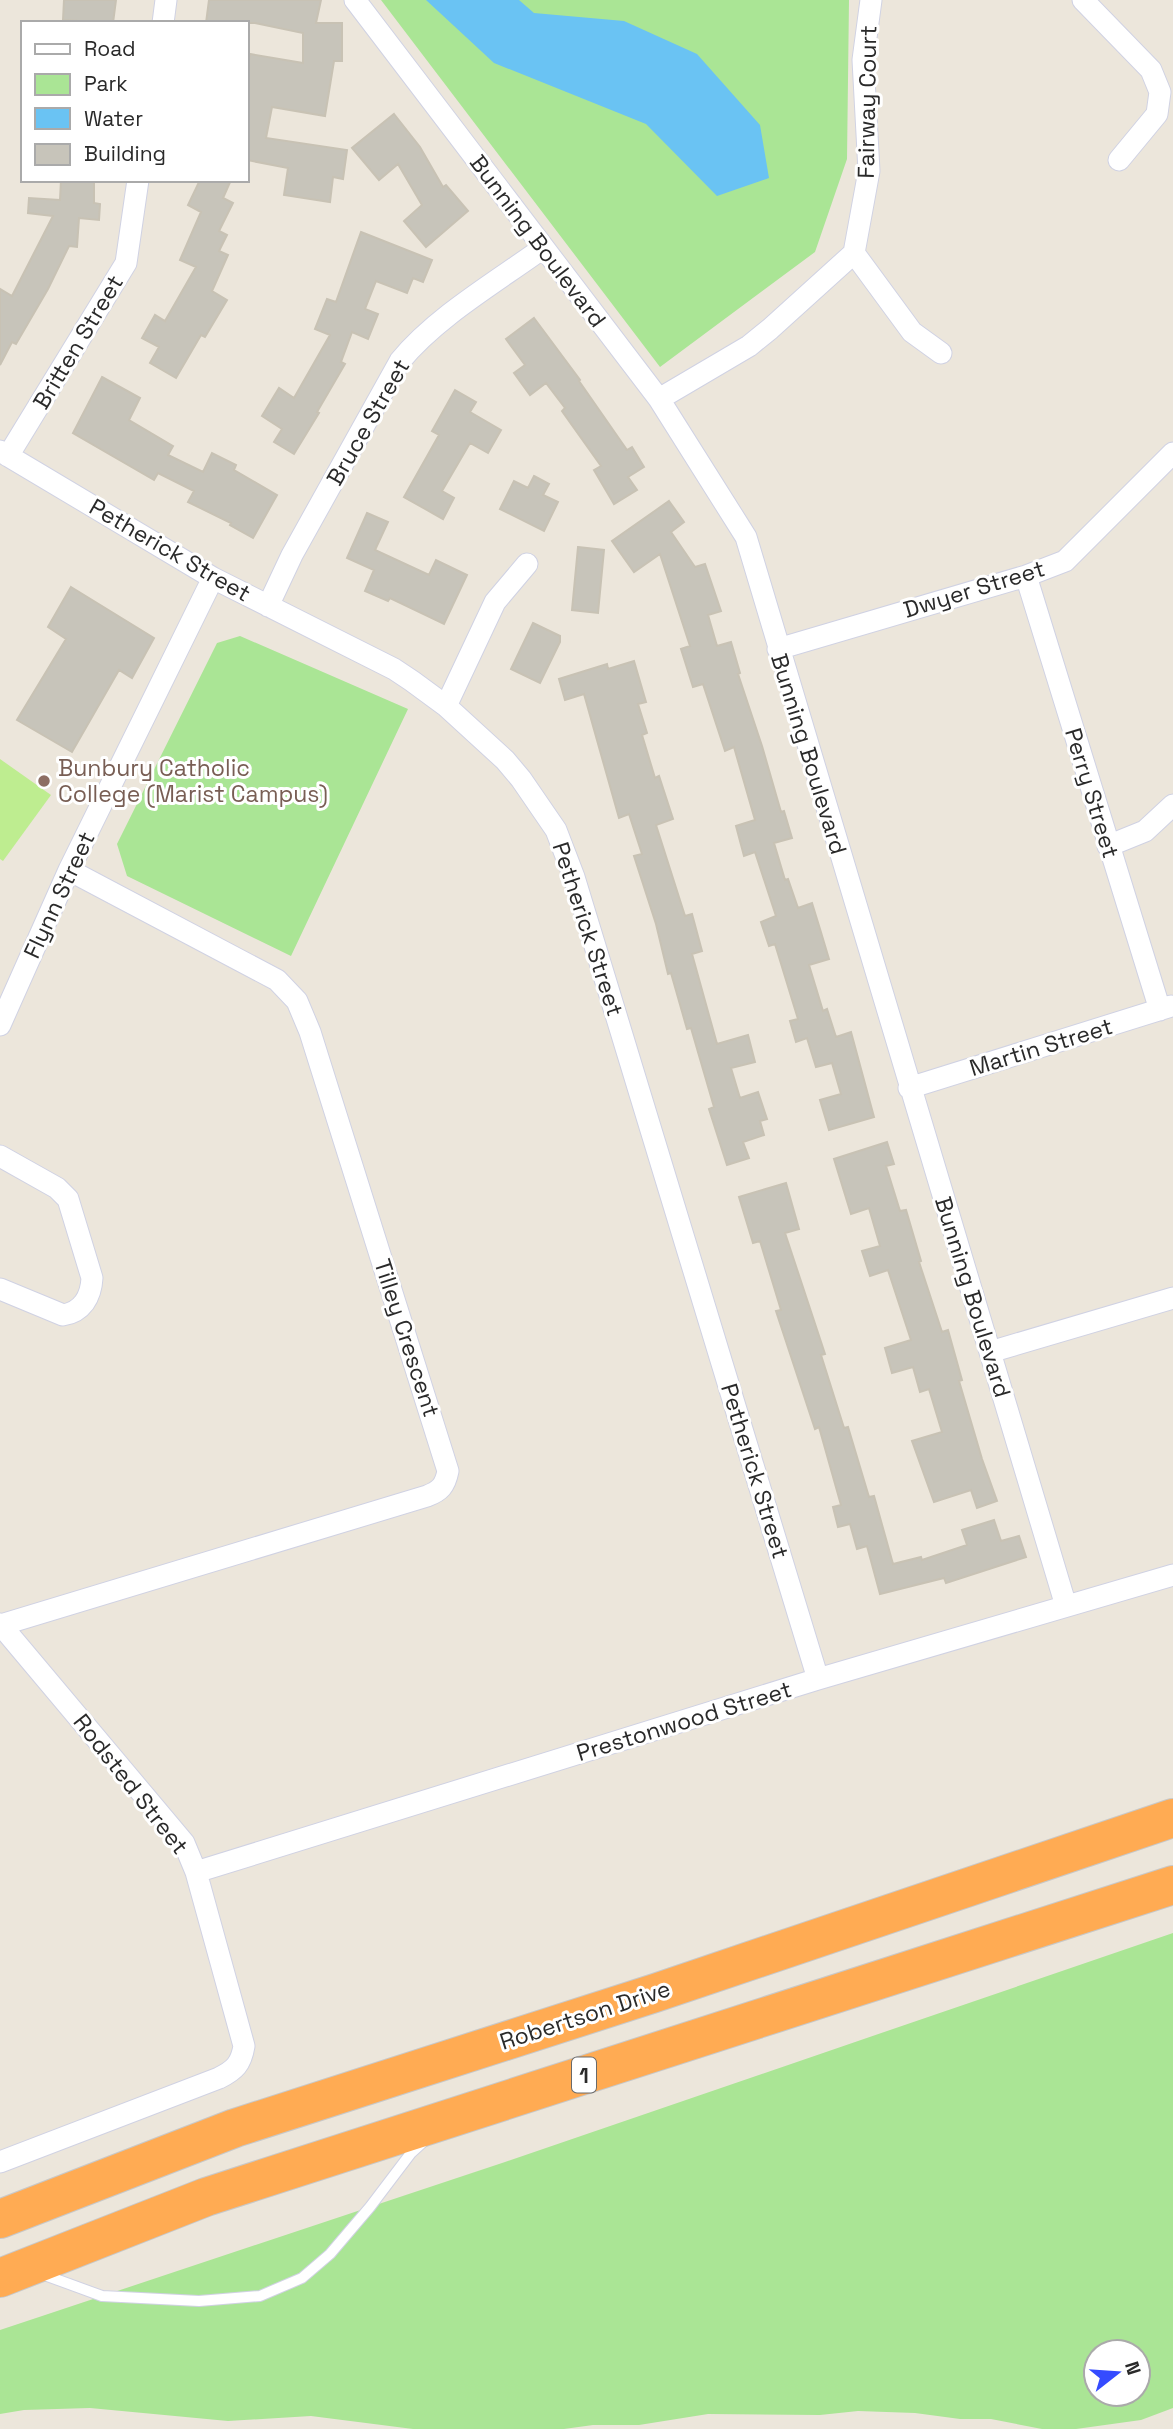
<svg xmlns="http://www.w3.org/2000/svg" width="1173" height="2429" font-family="'Space Grotesk',sans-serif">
<rect width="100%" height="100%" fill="#ece6db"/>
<path fill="#aae595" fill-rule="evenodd" d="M381 0H849L847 159 815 252 660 367Z
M240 636 408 709 291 956 127 876 117 844 217 643Z
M1173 1933V2408L1141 2420 1076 2429H1042L991 2419H960L915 2413 858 2411 820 2415 708 2414 639 2425H593L564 2429H413L311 2416 228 2421 90 2408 24 2410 0 2414V2330L505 2162ZM1096 2352H1138V2394H1096Z"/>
<path fill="#beed90" d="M0 759 51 795 3 861 0 859Z"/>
<path fill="#6ac3f3" d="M426 0H519L534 13 624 21 697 54 760 125 769 178 717 196 646 124 494 63Z"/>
<path fill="#c7c4ba" stroke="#c8c2b4" stroke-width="2" d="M64 0H116L113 23 63 20Z
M209 0H321L316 23H342V61H334L325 116 272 107 266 138 347 150 343 179 333 177 330 202 284 195 288 168 247 160V72L250 54 303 63V33L255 23H206Z
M394 114 420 147 443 187 446 185 468 211 426 247 404 221 422 205 398 164 379 180 352 148Z
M61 180H94V203L100 204 99 220 79 218 77 247 69 246 48 289 16 344 12 342 0 365V289L12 296 53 216 28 213 29 198 60 200Z
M200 180H231L223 198 233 203 219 231 227 235 219 251 228 255 212 291 227 300 205 337 201 335 176 378 150 363 159 347 142 338 155 315 165 321 196 267 180 260 201 212 188 205Z
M361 232 432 260 423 282 413 278 407 293 376 281 365 309 378 314 368 339 352 332 341 362 345 364 317 412 319 413 294 454 274 442 282 429 262 416 279 388 294 398 330 335 315 329 327 299 336 302Z
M534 318 580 380 579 381 627 450 632 447 644 467 628 477 637 490 614 504 594 470 601 466 562 411 565 408 546 383 530 395 514 373 525 365 506 339Z
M102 377 140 398 129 420 173 446 168 455 203 472 212 453 236 465 234 470 277 495 253 538 230 525 231 523 188 502 194 491 158 473 154 480 73 433Z
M455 390 476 402 470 412 501 430 488 453 470 443 442 491 454 498 443 519 404 497 439 435 432 431Z
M534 476 549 484 543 495 558 502 544 531 500 509 514 481 528 488Z
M669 501 684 522 671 532 695 567 705 564 721 611 708 615 717 646 731 642 740 673 738 674 762 746 781 812 784 811 792 838 774 843 785 880 788 879 798 908 812 903 820 929 829 959 809 965 823 1011 827 1009 836 1037 851 1032 874 1117 829 1130 820 1100 841 1094 832 1063 816 1067 807 1038 796 1042 790 1021 798 1019 775 944 769 946 761 922 776 916 755 852 744 856 736 826 755 820 734 747 725 751 703 684 693 687 681 649 690 646 660 554 634 572 612 541Z
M367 513 388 522 375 550 429 575 436 560 467 575 444 624 390 598 388 601 365 591 374 570 347 558Z
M578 547 604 550 598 613 572 610Z
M71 587 154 638 132 678 119 670 72 752 17 720 66 639 48 627Z
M533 623 560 636V642L540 683 511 669Z
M634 661 646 702 638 704 647 733 642 735 655 778 659 776 673 819 656 825 685 916 692 914 702 951 692 954 717 1044 748 1035 755 1062 731 1068 740 1098 758 1092 767 1119 760 1121 764 1135 743 1142 749 1158 727 1165 709 1109 714 1107 691 1028 687 1029 671 973 668 974 656 924 634 856 642 854 629 814 619 818 584 694 565 700 559 679 607 664 608 669Z
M887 1142 894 1164 886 1166 900 1211 906 1210 921 1261 919 1262 942 1332 948 1330 962 1380 959 1381 982 1459 997 1501 977 1508 971 1490 934 1502 912 1441 942 1432 929 1389 920 1392 913 1367 892 1373 885 1348 911 1340 888 1270 870 1276 862 1251 880 1246 869 1208 851 1214 834 1159Z
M786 1183 799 1229 785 1233 825 1354 821 1355 844 1428 848 1427 869 1497 874 1496 893 1564 921 1557 922 1560 967 1545 962 1530 994 1520 1001 1541 1019 1536 1026 1557 946 1583 944 1578 880 1594 867 1546 857 1549 850 1524 838 1527 833 1507 841 1505 819 1427 815 1429 776 1311 781 1310 760 1241 753 1243 739 1197Z"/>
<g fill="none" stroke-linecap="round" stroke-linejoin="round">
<g stroke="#d0d2e3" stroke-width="12">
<path id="lane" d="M39 2273 102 2296 199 2301 260 2296 302 2278 330 2254 370 2207 411 2153 422 2143"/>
</g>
<g stroke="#d0d2e3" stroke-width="23">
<path id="street" d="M355 0 659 399 746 537 1066 1606
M1083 0 1151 70 1160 92 1157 114 1119 160
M163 23 166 0
M854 253 912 332 941 353
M659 399 749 346 770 329 854 253 869 171 863 60 871 0
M0 451 213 578 394 669 412 681 446 706 505 760 521 779 556 830 574 877 818 1679
M8 456 126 263 138 180
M1026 576 1160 1010
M268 606 292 555 400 361C436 317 496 282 543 248
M778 649 1026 576 1065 561 1173 453
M446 706 495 602 527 564
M1108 846 1145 831 1173 805
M0 1025 69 870 213 578
M909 1088 1171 1006
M0 1156 57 1188 68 1199 92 1278C91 1297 82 1312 63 1315L0 1289
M990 1352 1173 1298
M0 1624 184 1843 196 1872 244 2046C241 2064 235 2070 219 2078L0 2162
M1 1625 427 1496C440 1491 445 1486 448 1471L310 1032 297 1001 277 980 69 870
M196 1872 818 1679 1173 1575"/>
</g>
<g stroke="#c8c8c8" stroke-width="40">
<path id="highway" d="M0 2219 235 2128 655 1993 1173 1818
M0 2278 206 2197 1173 1885"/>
</g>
<use href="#lane" stroke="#fff" stroke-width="10"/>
<use href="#street" stroke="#fff" stroke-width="21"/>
<use href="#highway" stroke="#ffab53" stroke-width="38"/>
</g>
<circle fill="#8d6e63" stroke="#fff" stroke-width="2.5" cx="44" cy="781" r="7"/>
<g text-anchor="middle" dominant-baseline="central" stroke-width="6" stroke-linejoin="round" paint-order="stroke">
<rect fill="#fff" stroke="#6a6a6a" stroke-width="2" x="572" y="2057.5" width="24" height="35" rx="5"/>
<g font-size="21" font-weight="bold" fill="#2a2a2a">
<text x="584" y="2075">1</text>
</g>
<g font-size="23" fill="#2a2a2a" stroke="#fff">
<text transform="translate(867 102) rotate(-89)">Fairway Court</text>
<text transform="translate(538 241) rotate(53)">Bunning Boulevard</text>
<text transform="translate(78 342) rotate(-59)">Britten Street</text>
<text transform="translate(368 422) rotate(-60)">Bruce Street</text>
<text transform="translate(170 550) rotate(30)">Petherick Street</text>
<text transform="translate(974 589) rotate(-17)">Dwyer Street</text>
<text transform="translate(809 754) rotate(73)">Bunning Boulevard</text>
<text transform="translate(1092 793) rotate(73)">Perry Street</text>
<text transform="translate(59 895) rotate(-65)">Flynn Street</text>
<text transform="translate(588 929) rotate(72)">Petherick Street</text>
<text transform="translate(1041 1047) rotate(-17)">Martin Street</text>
<text transform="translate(973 1297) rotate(73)">Bunning Boulevard</text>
<text transform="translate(407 1338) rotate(72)">Tilley Crescent</text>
<text transform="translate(755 1471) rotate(73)">Petherick Street</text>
<text transform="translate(684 1721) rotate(-17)">Prestonwood Street</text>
<text transform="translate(131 1784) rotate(52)">Rodsted Street</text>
<text transform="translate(585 2015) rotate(-18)">Robertson Drive</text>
</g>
<g font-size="23" fill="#785e54" stroke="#fff" text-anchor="start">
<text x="58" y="768">Bunbury Catholic<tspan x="58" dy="26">College (Marist Campus)</tspan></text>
</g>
</g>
<rect x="21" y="21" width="228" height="161" fill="#ffffff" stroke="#aaaaaa" stroke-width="2"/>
<rect x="35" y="44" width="35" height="10" fill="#ffffff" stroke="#aaaaaa" stroke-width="2"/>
<text x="84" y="56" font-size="21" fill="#2a2a2a">Road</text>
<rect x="35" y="74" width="35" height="21" fill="#aae595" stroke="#aaaaaa" stroke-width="2"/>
<text x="84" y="91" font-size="21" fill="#2a2a2a">Park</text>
<rect x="35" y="108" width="35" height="21" fill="#6ac3f3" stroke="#aaaaaa" stroke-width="2"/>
<text x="84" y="126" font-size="21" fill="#2a2a2a">Water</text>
<rect x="35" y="144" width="35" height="21" fill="#c7c4ba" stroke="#aaaaaa" stroke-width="2"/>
<text x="84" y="161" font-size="21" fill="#2a2a2a">Building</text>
<g transform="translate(1117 2373) rotate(73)"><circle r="33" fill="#ffffff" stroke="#aaaaaa" stroke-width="2"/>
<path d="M0-5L12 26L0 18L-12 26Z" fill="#354bff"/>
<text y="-10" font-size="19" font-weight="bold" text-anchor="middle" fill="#2a2a2a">N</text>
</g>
</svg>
